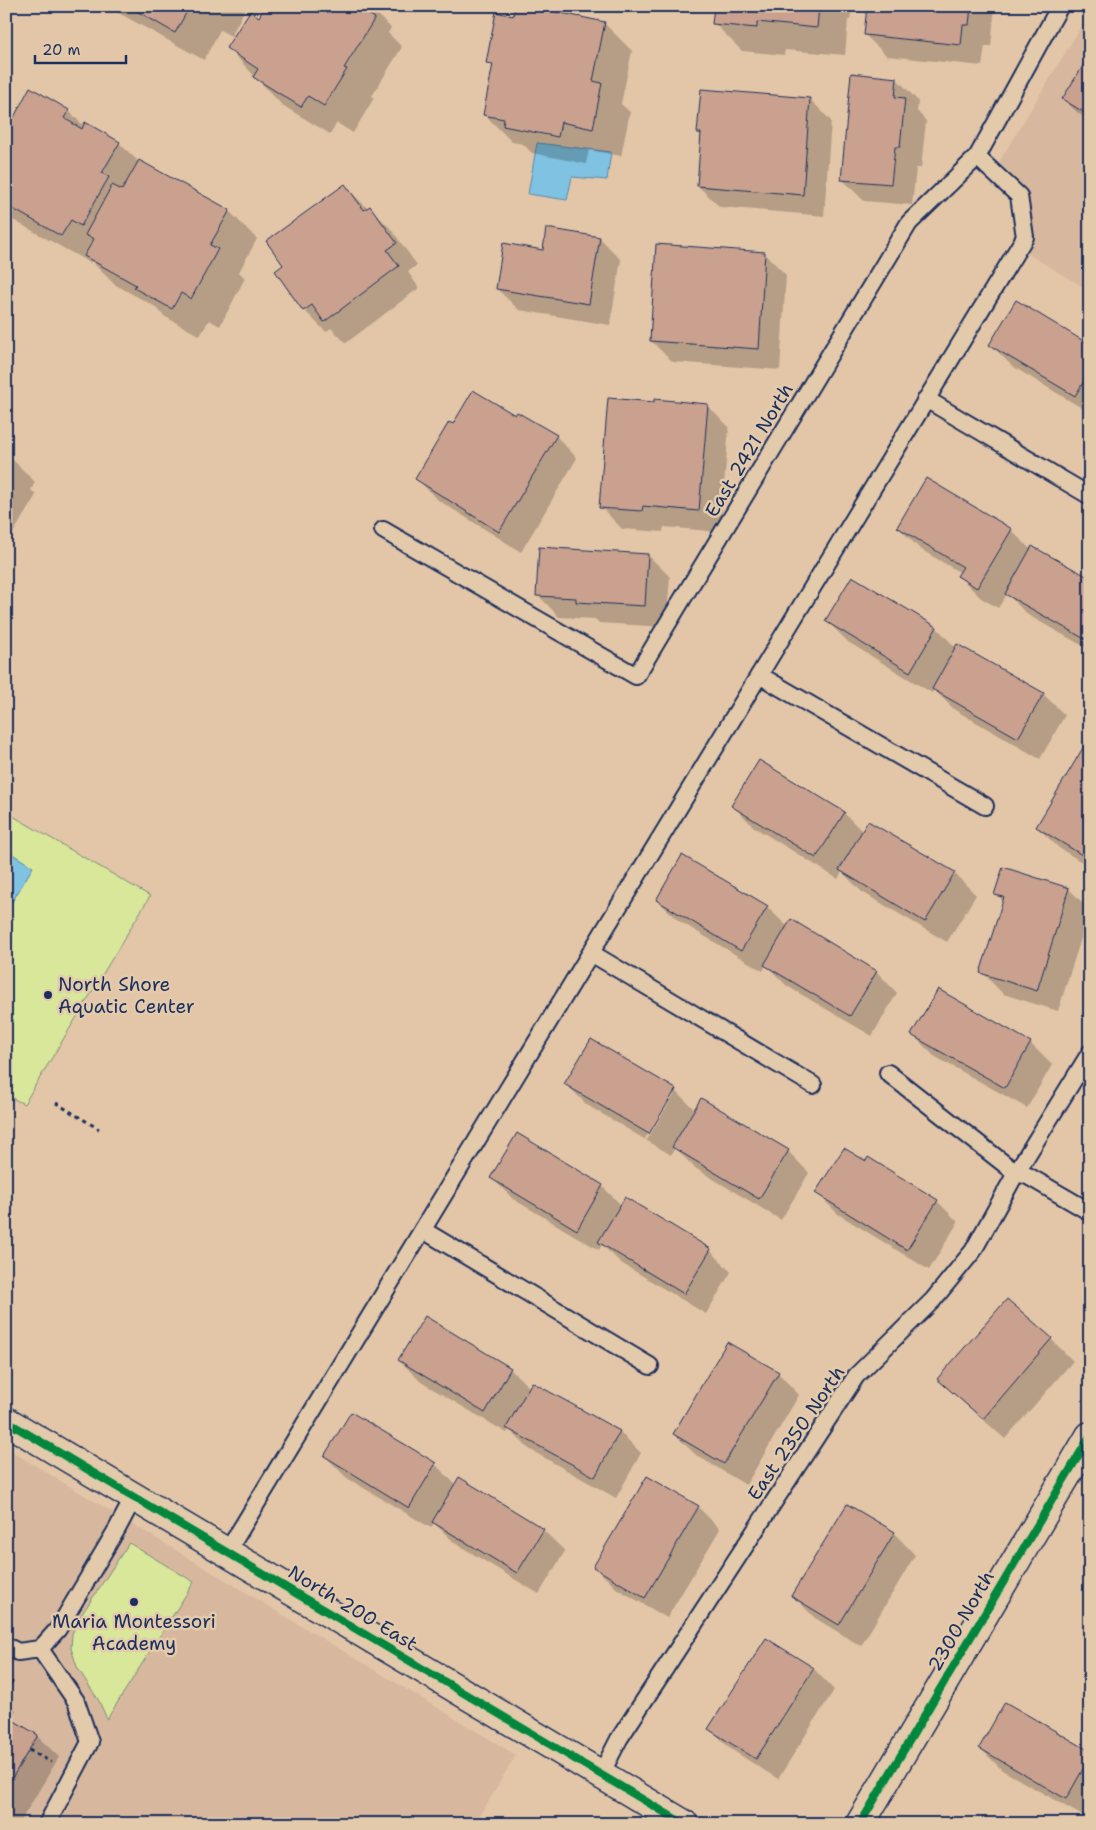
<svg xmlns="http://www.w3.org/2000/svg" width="1096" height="1830" font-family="'Shantell Sans',sans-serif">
<rect width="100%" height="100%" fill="#e3c6a7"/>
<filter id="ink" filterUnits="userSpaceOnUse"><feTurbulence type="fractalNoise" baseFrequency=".02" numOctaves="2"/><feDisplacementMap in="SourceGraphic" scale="10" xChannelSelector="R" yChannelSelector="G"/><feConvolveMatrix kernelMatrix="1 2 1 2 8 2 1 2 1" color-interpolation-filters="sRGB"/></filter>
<g filter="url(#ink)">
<path fill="#d7b89f" d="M1090 12V291L1026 253 1031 224 1026 198 1016 180 999 162Z
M6 1448 516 1755 475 1824H6Z"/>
<path fill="#d8e79a" stroke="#7a8b7c" d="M6 812 150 896 24 1104 6 1095Z
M129 1543 194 1582 107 1719 99 1701 77 1667 71 1648 72 1634 78 1620Z"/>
<path fill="#80c2e1" stroke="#5887ad" d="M537 143 611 152 607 180 572 177 567 200 528 194Z
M6 850 33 867 6 912Z"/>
<path fill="#0003" fill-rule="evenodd" d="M111 6H247L231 36 220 30 204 60 115 11Z
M267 6H369L391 28 388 33 402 47 372 96 374 98 353 133 337 123 330 134 282 105 228 48 259 18Z
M612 6H644L643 11Z
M664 6H698L697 12Z
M715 6H852L850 20H848L845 55 785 50 784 55 742 51 714 23Z
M868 6H995L991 46H985L982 66 887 56 865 35Z
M514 17 604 23 632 51 621 104 630 112 621 156 589 150 586 164 532 153 523 144 512 142 484 114 493 68 488 62Z
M1090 65V121L1078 113 1063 99Z
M897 79 918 101 917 111 926 121 921 168H916L912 205 864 201 842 179Z
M810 99 831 121 824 216 720 207 698 186 702 137 698 132Z
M69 111 84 126 119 143 139 162 229 211 257 239 239 272 245 278 220 326 209 320 200 336 164 316 154 306 114 284 91 261 90 263 6 216V117L13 121Z
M345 186 368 209 369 207 391 229 417 265 408 272 419 288 346 343 331 328 326 332 304 310 277 272 285 266Z
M600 238 621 260 610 325 519 310 497 289 544 251Z
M764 253 786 275 780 370 673 362 651 341Z
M990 344 1090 346V413L1012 366Z
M707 405 729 427 720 532 664 527 663 532 622 529 601 507Z
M515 417 556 436 577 458 521 552 438 500 417 479 453 426Z
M6 453 35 482 31 490 36 495 6 545Z
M898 527 1011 530 1031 550 1090 580V650L1028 615 1007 594 998 608 981 598 959 576 961 573 920 549Z
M648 555 670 577 666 627 599 623 595 619 559 617 538 595Z
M852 578 937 628 956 648 1043 694 1065 715 1040 759 955 710 934 690 932 693 848 642 827 621Z
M1090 739V867L1059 848 1037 827Z
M732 805 844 813 863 832 954 873 976 895 947 942 862 892 842 872 838 879 754 827Z
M1004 869 1069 889 1090 910 1058 1011 1003 994 982 972 1004 902 996 894Z
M657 900 767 907 788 927 876 971 897 993 872 1036 787 986 766 965 763 971 679 921Z
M913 1035 1030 1043 1052 1065 1027 1108 934 1056Z
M566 1084 675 1090 695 1110 788 1151 809 1173 781 1220 695 1168 675 1148 671 1155 587 1105ZM671 1095H674L647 1140 645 1139Z
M492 1178 602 1186 621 1205 710 1250 731 1272 706 1314 621 1263 602 1245 599 1250 513 1199Z
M817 1193 937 1201 958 1222 929 1270 838 1214Z
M1007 1300 1051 1339 1073 1361 1005 1439 961 1400 939 1379Z
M399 1360 510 1369 530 1388 620 1432 641 1453 616 1498 529 1449 509 1429 507 1433 421 1382Z
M778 1373 799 1395 746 1485 696 1455 674 1434Z
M325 1456 435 1464 456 1485 543 1530 565 1551 539 1594 455 1543 434 1523 431 1528 347 1478Z
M698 1507 720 1529 667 1618 616 1588 595 1567Z
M894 1533 915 1555 861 1646 815 1618 793 1596Z
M813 1668 834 1690 778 1779 732 1750 710 1729Z
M6 1701 16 1710 10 1720 37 1736 59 1757 19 1824H6Z
M980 1748 1090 1753V1817L1088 1819 1002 1770Z"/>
<path fill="#c9a18e" stroke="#1b2f5e" d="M128 6H190L175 33Z
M265 6H360L358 8 375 18 344 68 347 69 324 106 308 96 301 107 253 77 258 69 226 48 250 11 259 17Z
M515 6H527L605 22 593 81 602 83 593 129 561 122 558 137 503 126 504 119 483 115 493 64 486 63 496 12 513 16Z
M714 6H819L817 28 757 22V28L712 24Z
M867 6H971L969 25H963L961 45 864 35Z
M1086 61 1090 63V116L1062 99Z
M851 73 897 78 895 97 905 98 900 147H895L891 184 841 180Z
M30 87 69 110 64 118 82 129 85 122 120 142 102 173 109 177 81 226 71 220 61 236 6 205V116L13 119Z
M701 89 810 98 803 195 697 186 701 133H697Z
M139 160 230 210 210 245 218 249 191 299 181 293 172 309 134 288 136 285 84 256 94 239 85 235 112 185 122 190Z
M345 184 364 210 370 206 397 243 387 250 399 266 324 322 312 305 303 311 275 271 283 265 266 241Z
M546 228 600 237 589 304 496 289 503 243 543 250Z
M656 244 765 252 759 349 650 341Z
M1016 300 1090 345V371L1075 396 989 345Z
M473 390 515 415 517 412 557 435 499 532 415 479 449 422 453 424Z
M608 398 654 402V399L708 404 699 511 643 506 642 511 599 508Z
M926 478 1012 529 977 588 957 576 963 567 897 527Z
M1032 546 1090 578V642L1005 594Z
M539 547 648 554 645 606 576 602V598L536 596Z
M852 576 937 627 910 672 825 621Z
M957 644 1044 693 1018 738 932 689Z
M1090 736V854L1087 858 1036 827Z
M759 760 845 812 816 858 731 806Z
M868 821 955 872 925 922 839 870Z
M682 855 768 906 741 951 656 900Z
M1003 867 1069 888 1037 991 980 973 1004 897 994 895Z
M791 919 877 971 850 1016 764 965Z
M938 989 1031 1042 1005 1088 911 1035Z
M591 1039 676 1089 649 1134 564 1084Z
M701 1098 789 1150 759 1199 672 1147Z
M517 1133 603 1185 577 1230 490 1178Z
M844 1148 866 1161 868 1157 938 1200 907 1250 815 1193Z
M625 1197 711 1249 684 1294 598 1242Z
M1007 1299 1052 1338 983 1419 937 1379Z
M425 1316 511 1368 485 1413 398 1360Z
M727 1342 779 1372 724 1464 673 1434Z
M532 1382 620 1431 595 1477 506 1428Z
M351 1412 436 1463 409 1508 324 1456Z
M647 1476 699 1506 645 1598 593 1567Z
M459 1477 544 1529 517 1573 432 1522Z
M847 1504 895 1532 839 1625 791 1596Z
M766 1638 814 1668 756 1759 708 1729Z
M1005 1702 1090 1751V1757L1066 1799 979 1748Z
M6 1716 38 1735 6 1788Z"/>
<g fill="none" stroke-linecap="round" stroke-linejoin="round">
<g stroke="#1b2f5e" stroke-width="20">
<path id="lane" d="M926 399 1090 496
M383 530 636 676 909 223 977 157 1060 6
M759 675 985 806
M591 953 813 1085
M888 1073 1016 1173 1028 1176 1090 1212
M423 1230 650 1366
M227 1552 1025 237 1019 196 977 157
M6 1646 18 1652 40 1649 58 1629 117 1529 134 1497
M40 1649 76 1701 90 1742 47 1824
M601 1774 619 1739 856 1376 933 1300 973 1251 1016 1173 1090 1053"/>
</g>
<g stroke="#1b2f5e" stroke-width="31">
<path id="street" d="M6 1421 684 1824
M860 1824 1090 1436"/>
</g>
<path stroke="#1b2f5e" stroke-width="3" stroke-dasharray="4 4" stroke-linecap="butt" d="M56 1103 99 1129
M6 1691 14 1679
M29 1750 51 1762"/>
<use href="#lane" stroke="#e3caab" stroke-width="16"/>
<use href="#street" stroke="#e3caab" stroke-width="28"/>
<g stroke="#e3caab" stroke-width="11">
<path id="cycleway" d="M6 1421 684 1824
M860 1824 1090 1436"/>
</g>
<use href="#cycleway" stroke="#00873e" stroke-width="8"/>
</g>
</g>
<g fill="#1b2f5e" stroke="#e3caab" stroke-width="2">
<circle cx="48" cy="995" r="5"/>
<circle cx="134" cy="1602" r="5"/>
</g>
<g text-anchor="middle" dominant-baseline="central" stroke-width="5" stroke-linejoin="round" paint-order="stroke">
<g font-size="19" fill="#1b2f5e" stroke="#e3caab">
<text transform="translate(749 450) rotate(-59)">East 2421 North</text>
<text transform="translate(796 1433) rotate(-56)">East 2350 North</text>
<text transform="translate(353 1608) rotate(31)">North 200 East</text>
<text transform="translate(961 1621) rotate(-60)">2300 North</text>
</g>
<g font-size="19" fill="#1b2f5e" stroke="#e3caab" text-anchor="start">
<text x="58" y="984">North Shore<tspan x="58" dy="22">Aquatic Center</tspan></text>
<text x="134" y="1621" text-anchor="middle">Maria Montessori<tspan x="134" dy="22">Academy</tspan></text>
</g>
</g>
<rect width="1096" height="1830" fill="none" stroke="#e3caab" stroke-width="25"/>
<rect x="12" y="12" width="1071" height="1805" fill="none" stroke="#1b2f5e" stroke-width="2" filter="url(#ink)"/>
<path d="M35 55v8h91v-8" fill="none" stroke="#1b2f5e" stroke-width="2.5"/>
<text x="42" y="55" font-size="15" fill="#1b2f5e" stroke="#e3caab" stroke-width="4" paint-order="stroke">20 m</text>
</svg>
